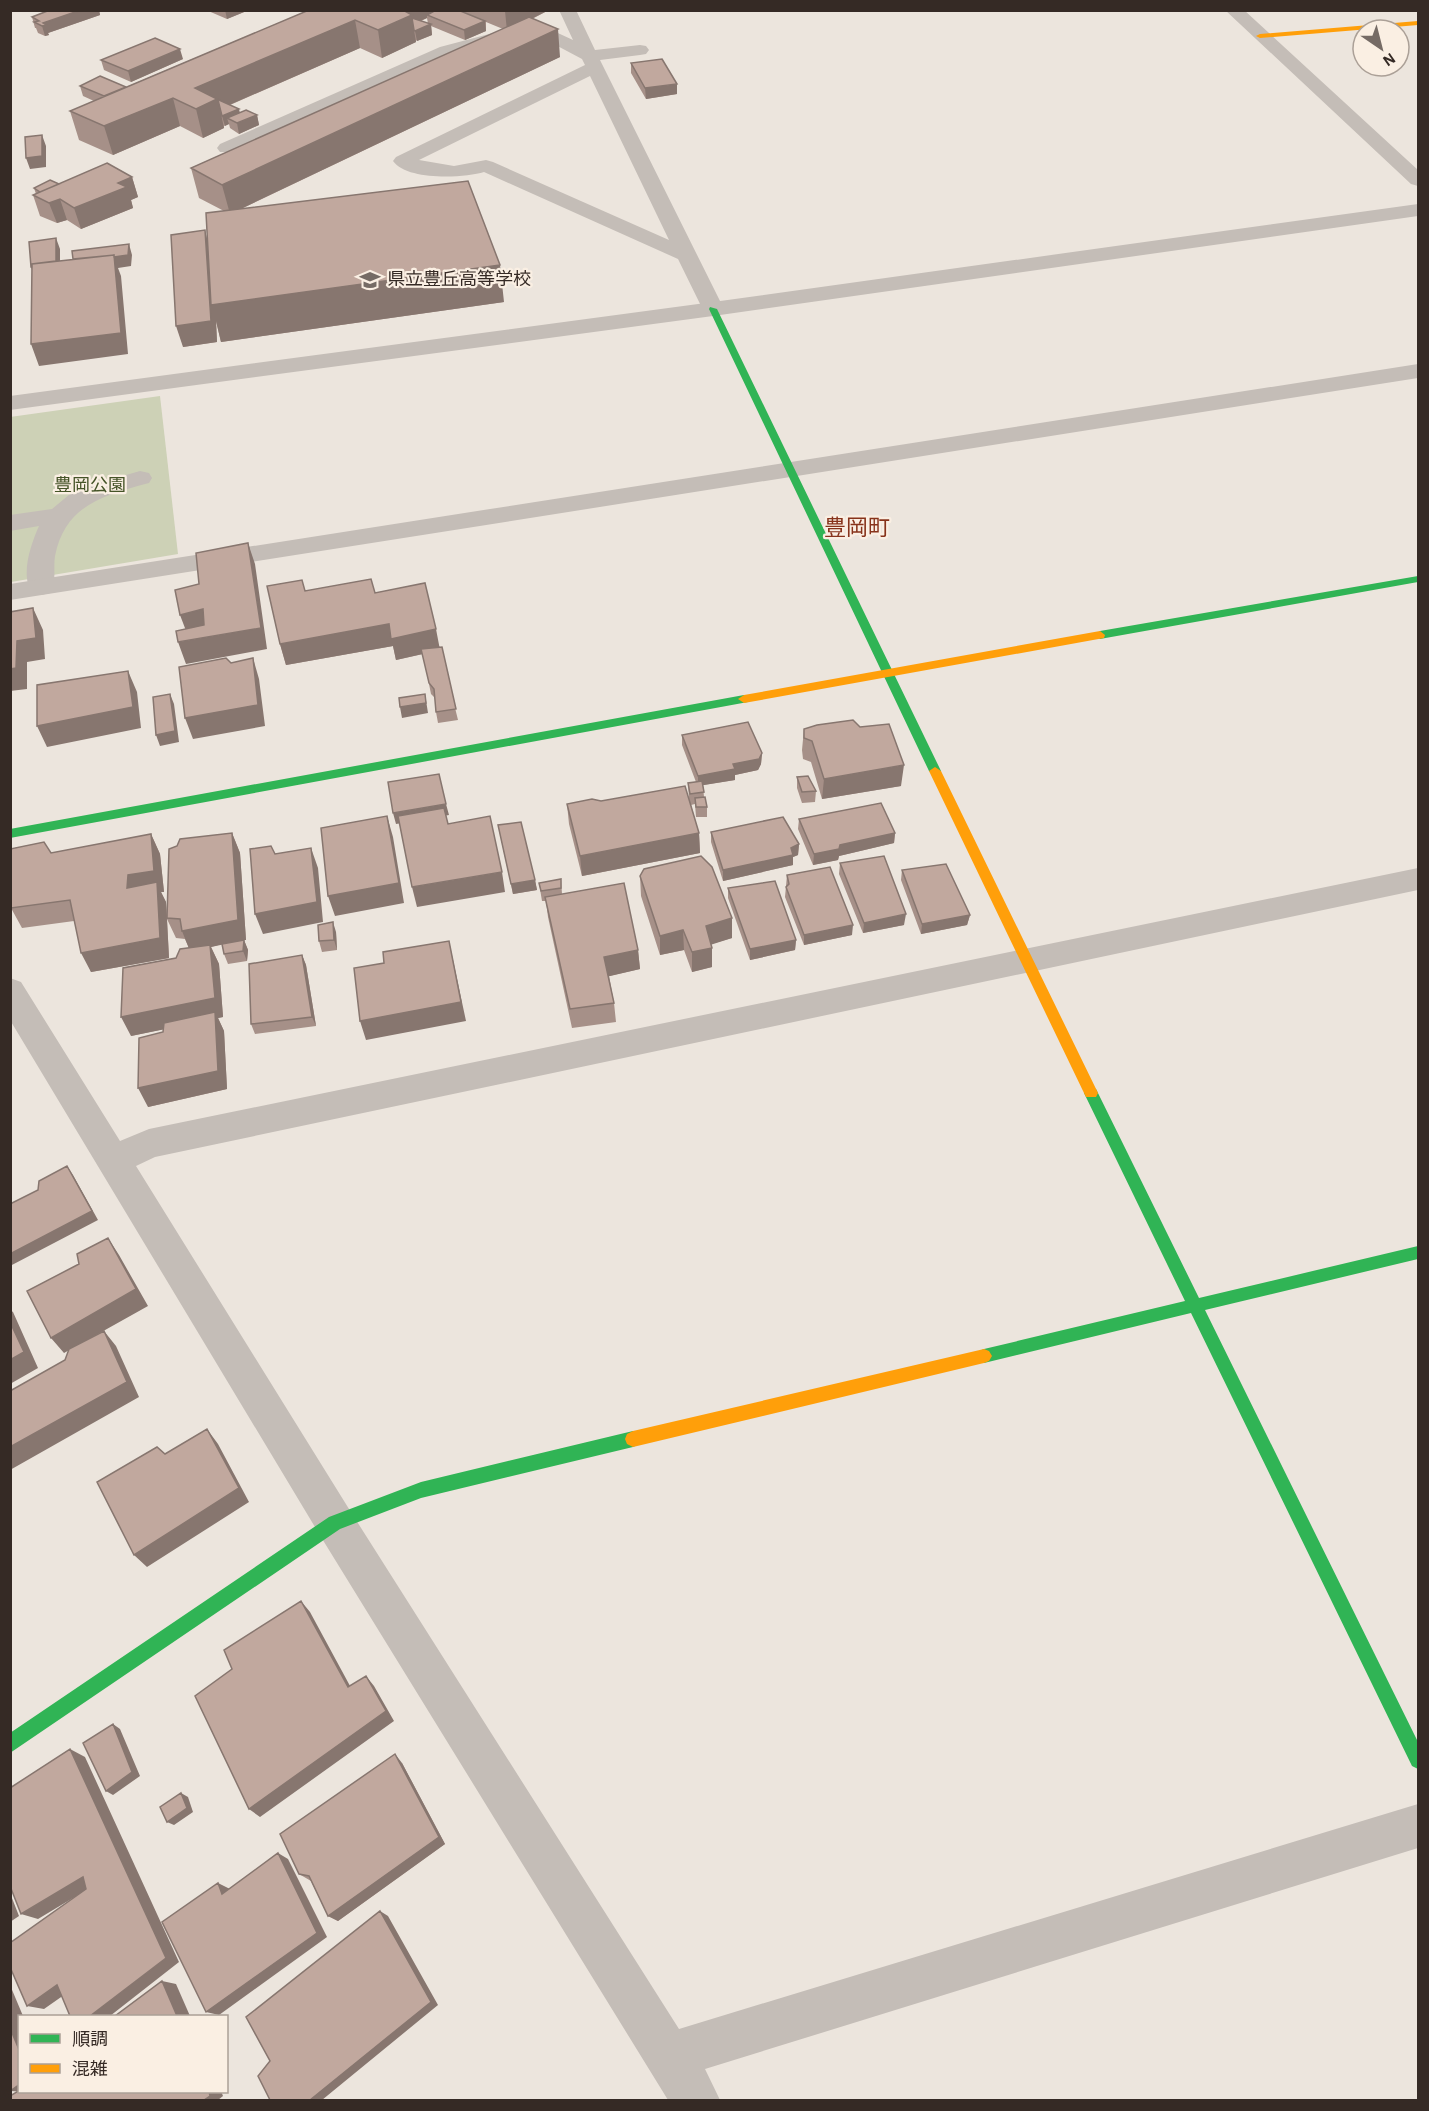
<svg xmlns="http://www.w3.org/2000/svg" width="1429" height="2111" font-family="'Alegreya Sans','Noto Sans JP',sans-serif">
<rect width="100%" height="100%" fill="#ece5dd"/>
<path fill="#cdd1b6" d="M160 396 178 554 11 582 10 417Z"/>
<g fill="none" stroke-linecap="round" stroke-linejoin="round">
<path fill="#c4bdb7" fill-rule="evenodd" d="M559 10H576L595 50 640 45 646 46 649 50 646 54 640 55 600 60 724 309 721 314 713 316 705 314 678 259 484 172C464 178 407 181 393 161L396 157 585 65 582 59 533 33 452 55 234 152H220L217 148 220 144 440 47 534 22 573 40ZM590 76 669 240 493 162 486 160 454 166 419 160Z
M140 471 149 473 152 478 149 483C104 495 65 505 55 556 53 568 57 582 50 593L41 595 32 593C20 575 31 544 39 526L10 531V515L52 509 70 494 88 486Z"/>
<path fill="#c4bdb7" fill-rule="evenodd" d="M1225 10H1244L1418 170V186L1411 184Z
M1418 204V216L713 316 10 410V396L713 302Z
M1418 364V378L10 600V584Z
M1418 868V890L155 1157 136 1166 349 1509 679 2029 1418 1804V1848L705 2069 720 2100H668L321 1537 10 1020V978L21 982 120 1141 149 1129Z"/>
<path fill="#30b455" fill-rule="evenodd" d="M710 307 717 309 941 771 939 774 935 775 929 771 709 309Z
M1418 576V582L1100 639 1095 635 1100 631Z
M744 695 748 696V702L10 838V829Z
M1091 1087 1096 1089 1199 1298 1418 1246V1259L1205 1310 1418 1742V1769L1412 1766 1191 1313 984 1363 979 1361 976 1356 979 1351 984 1349 1185 1301 1084 1093 1086 1089Z
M633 1431 639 1434 641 1439 639 1444 633 1447 421 1498 340 1529 10 1753V1733L329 1517 421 1482Z"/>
<path fill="#ff9f0a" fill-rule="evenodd" d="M1418 21V25L1260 38 1256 36 1260 34Z
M1100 631 1105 635 1104 638 744 703 738 699 744 695Z
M935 767 941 771 1098 1093 1096 1097H1086L1084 1093 929 771Z
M984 1349 989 1351 992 1356 989 1361 984 1363 633 1447 627 1444 625 1439 627 1434 633 1431Z"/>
</g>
<path fill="#a69088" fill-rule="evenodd" d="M50 10H99L100 15 48 33 49 35 45 36 38 33 36 28H35L32 17Z
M206 10H249L227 19Z
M309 10H549L532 19 560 57 241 209 504 302 221 342 216 321 217 342 183 347 207 240 224 211 199 198 191 168 503 29 486 22V31L465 40 431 26 432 35 417 41 416 40V42L382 58 360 48 230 105 240 112 257 115 259 125 239 134 230 128 229 124 224 126V128L203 138 180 126 113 155 79 140 70 111 94 101 83 96 80 86 126 87ZM427 18 428 24 421 21Z
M183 59 131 82 104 70 101 60Z
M631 63 677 94 646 99 631 73Z
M132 177 138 197 131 200 133 208 81 229 67 220 57 223 40 216 33 195 36 194 34 188 59 184Z
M305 591 375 593 440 647 458 720 438 723 436 712 435 698 431 694 423 654 396 660 393 646 286 665 280 644Z
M804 729 901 786 822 799 811 762 803 759 802 750Z
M682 735 762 753 761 764 758 770 735 775V780L703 785 704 797 707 807V817H696L695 804 691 805 699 833 700 853 582 876 569 824 567 804 689 798 688 783 696 782 682 745Z
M797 777 816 791 815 802 802 803 797 788Z
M799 819 895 833 894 843 839 856 838 860 813 865 798 829Z
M498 825 535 880 537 890 513 894Z
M711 832 799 844 798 855 793 857V865L723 881 711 842Z
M232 833 240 853 246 940H244L248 950 247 961 228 964 224 954 222 944 211 947 219 964 223 1017 218 1018 224 1031 227 1089 148 1107 164 1029 131 1036 176 958 189 948 185 939 176 938 167 919 169 958 91 972 74 921 22 928 11 908 51 853 151 834 160 854 164 892H161L166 902 167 915Z
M840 863 904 925 863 933 839 874Z
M902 870 970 915 967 925 921 934 901 880Z
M787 875 852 935 804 945 785 897Z
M640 876 732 938 711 944 712 967 692 972 684 950 660 955 641 896Z
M561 879 562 894 638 950 640 969 609 976 614 1003 616 1022 572 1028 548 917 546 901H542L539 883Z
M728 888 796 940 795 950 750 960 728 898Z
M336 932 337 950 322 952 319 941Z
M302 955 306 965 316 1026 255 1034 251 1024Z
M402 1763 445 1844 338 1921 328 1916 311 1881 299 1874Z"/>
<path fill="#87766f" d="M81 10H99L100 15 48 33 49 35 45 36 42 26 43 23Z
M225 10H249L227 19Z
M391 10H444L427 15V18L413 24 416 42 382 58 378 30Z
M507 10H549L507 31 505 11Z
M355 20 360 48 220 109 224 128 203 138 196 109 195 88Z
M485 21 486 31 465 40 464 30Z
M431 24 432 35 417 41 415 31Z
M558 29 560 57 230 214 222 185Z
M180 49 183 59 131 82 128 71Z
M677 84V94L646 99 645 88Z
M173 98 180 126 113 155 104 126Z
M239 109 241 119 227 118 229 124 225 126 222 116Z
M257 115 259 125 239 134 237 123Z
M42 135 46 146V167L30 169 26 158Z
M132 177 138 197 131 200 133 208 81 229 74 208 118 183Z
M60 199 67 220 57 223 49 203Z
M205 230 210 251 500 265 504 302 221 342 216 321 217 342 183 347 176 326Z
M56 238 60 249V275L35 278 31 267Z
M129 244 132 255 131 266 118 268 121 276 128 354 39 366 31 344 114 257Z
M248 543 255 564 267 649 186 664 178 642 261 628Z
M33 608 43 630 45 659 27 662V689L10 691V669L17 641Z
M203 609 210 630 188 636 180 615Z
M389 624 436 629 440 650 396 660 393 646 286 665 280 644Z
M253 658 259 679 265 726 193 739 185 718Z
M128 671 137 692 141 728 47 747 37 726Z
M170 694 174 704 179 742 160 746 156 735Z
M425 694 428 713 402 718 400 707Z
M762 753 761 764 758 770 735 775V780L698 786V776L733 764Z
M904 765 901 786 822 799 824 779Z
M446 804 449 815 396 824 393 813Z
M387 816 393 837 404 903 335 916 328 896Z
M232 833 240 853 246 940H244L248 950 247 961 243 951 244 940 211 947 219 964 223 1017 218 1018 224 1031 227 1089 148 1107 138 1088 215 1019 131 1036 121 1017 190 951 182 931Z
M699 833 700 853 582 876 580 856Z
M895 833 894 843 839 856 838 860 813 865 814 854 840 845Z
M151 834 160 854 164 892H161L166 902 169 958 91 972 81 953 127 888 128 875Z
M799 844 798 855 793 857V865L723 881V870L791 848Z
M311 848 318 868 323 922 263 934 255 914Z
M502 872 505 892 417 907 412 887Z
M535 880 537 890 513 894 511 884Z
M906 914 904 925 863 933 864 923Z
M970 915 967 925 921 934 922 924Z
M732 918V938L707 946 706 926Z
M333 922 336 932 337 950 334 940Z
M853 925 852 935 804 945V935Z
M683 930 684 950 660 955V936Z
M796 940 795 950 750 960V949Z
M449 941 466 1021 366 1040 360 1021Z
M712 948V967L692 972V952Z
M638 950 640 969 606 977 604 957Z
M302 955 306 965 316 1026 312 1017Z
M67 1166 73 1175 98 1220 10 1266V1254Z
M108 1238 119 1255 148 1306 64 1353 51 1338Z
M10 1310 13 1312 38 1368 10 1384Z
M104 1331 116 1346 139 1397 10 1470V1447Z
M207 1429 218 1444 249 1502 147 1567 134 1555Z
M301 1601 310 1612 356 1697 348 1687Z
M366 1676 374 1686 394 1721 260 1817 249 1809Z
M113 1724 120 1729 140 1776 113 1795 106 1791Z
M70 1749 85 1757 179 1962 110 2016H90L166 1958Z
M395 1754 402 1763 445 1844 338 1921 328 1916Z
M181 1793 188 1797 193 1812 174 1825 167 1822Z
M278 1853 288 1859 327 1937 219 2015 206 2012Z
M83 1877 98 1883 38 1919 21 1914Z
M218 1883 230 1889 222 1894Z
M10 1893 19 1916 10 1922Z
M380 1911 388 1916 438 2005 322 2100H310Z
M162 1981 176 1984 190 2016H177Z
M10 1985 23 2016H20V2052L10 2028Z
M57 1985 74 1988 44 2009 27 2006Z
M20 2081V2091L28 2092 10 2091Z
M209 2091H221L223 2096 218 2100H204Z"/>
<path fill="#c1a89e" stroke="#87766f" stroke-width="1.5" d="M50 10H81L43 23 46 25 42 26 34 22 39 21 32 17Z
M309 10H403L412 15 378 30 355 20 195 88 217 99 196 109 173 98 104 126 70 111Z
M436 10H458L485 21 464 30 427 15Z
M529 17 558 29 222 185 191 168Z
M412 18 431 24 415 31 414 30Z
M155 38 180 49 128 71 101 60Z
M662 59 677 84 645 88 631 63Z
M100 76 126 87 104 96 80 86Z
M218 100H219L239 109 222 116Z
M246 110 257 115 237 123 227 118Z
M42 135V156L26 158 25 137Z
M107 163 132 177 118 183 127 187 74 208 60 199 49 203 33 195Z
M50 180 59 184 40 192 34 188Z
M468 181 500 265 211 305 206 213Z
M205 230 211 321 176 326 171 235Z
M56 238V261L32 264V267H31L29 242Z
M129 244 128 255 114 257V255L73 259 72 251Z
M114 255 121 333 31 344 32 264Z
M248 543 261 628 178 642 176 631 204 625 203 609 180 615 175 590 199 584 196 553Z
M371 579 375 593 425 583 436 629 391 639 389 624 280 644 267 586 302 580 305 591Z
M33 608 36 638 17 641 16 668 10 669V612Z
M442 647 456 709 436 712 434 689 429 683 421 649Z
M226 658 231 663 253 658 258 705 185 718 179 667Z
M128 671 133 707 37 726V685Z
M170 694 175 731 156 735 153 697Z
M425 694 426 703 400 707 399 698Z
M853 720 860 727 889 724 904 765 824 779 812 741 804 738V729L817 725Z
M748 722 762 753 759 759 733 764 735 769 698 776 682 735Z
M439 774 446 804 393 813 388 782Z
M808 776 816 791 802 792 797 777Z
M702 781 704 792 690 794 688 783Z
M685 786 699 833 580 856 567 804 592 799 601 801Z
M705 797 707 807H696L695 798Z
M881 803 895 833 840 845 839 849 814 854 799 819Z
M444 808 448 824 490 816 502 872 412 887 398 816Z
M387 816 399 883 328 896 321 828Z
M783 817 799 844 791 848 793 855 723 870 711 832Z
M521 822 535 880 511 884 498 825Z
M232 833 238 920 182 931 180 919 167 918 169 849 177 846 180 839Z
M151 834 154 871 128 875 127 888 157 882 160 938 81 953 70 900 11 908 10 849 44 842 51 853Z
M271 846 275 854 311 848 317 902 255 914 250 849Z
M701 856 712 867 732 918 706 926 712 948 692 952 683 930 660 936 640 876 644 869Z
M884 856 906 914 864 923 840 863Z
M946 864 970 915 922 924 902 870Z
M830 867 853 925 804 935 786 887 789 884 787 875Z
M561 879V888L541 891 539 883Z
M775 881 796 940 750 949 728 888Z
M624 883 638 950 604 957 614 1003 570 1009 545 897Z
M333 922 334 940 319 941 318 925Z
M244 940 243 951 224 954 222 944Z
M449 941 461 1002 360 1021 354 968 384 963 383 952Z
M210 945 215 998 121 1017 123 968 176 958 180 949Z
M302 955 312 1017 251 1024 249 964Z
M215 1012 218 1071 138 1088 139 1038 163 1032 164 1023Z
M67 1166 92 1211 10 1254V1204L38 1190 39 1181Z
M108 1238 136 1289 51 1338 27 1291 79 1264 77 1254Z
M10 1322 24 1352 10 1360Z
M104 1331 127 1382 10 1447V1391L65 1360 69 1349Z
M207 1429 239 1488 134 1555 97 1482 157 1447 165 1454Z
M301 1601 348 1687 366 1676 386 1711 249 1809 195 1696 232 1669 224 1650Z
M113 1724 132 1772 106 1791 83 1743Z
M70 1749 166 1958 90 2016H70L57 1985 27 2006 10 1967V1943L86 1889 83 1877 21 1914 10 1886V1788Z
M395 1754 439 1837 328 1916 309 1876 299 1874 280 1834Z
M181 1793 187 1808 167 1822 160 1807Z
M278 1853 317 1933 206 2012 162 1922 218 1883 222 1894Z
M380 1911 431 2002 310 2100H270L258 2076 270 2061 246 2017Z
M162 1981 177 2016H115Z
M10 2028 20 2052V2084L10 2091Z
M20 2090V2091H209L210 2096 204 2100H10V2096Z"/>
<defs>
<g id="school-bare" transform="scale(1.62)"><path d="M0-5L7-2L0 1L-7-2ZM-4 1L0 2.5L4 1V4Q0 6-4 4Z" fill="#756b65" stroke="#faefe3" stroke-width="2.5" paint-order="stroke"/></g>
</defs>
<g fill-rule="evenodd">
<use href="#school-bare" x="370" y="280"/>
</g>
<g text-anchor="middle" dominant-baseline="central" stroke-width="4.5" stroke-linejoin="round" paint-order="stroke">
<g font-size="18" fill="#352a25" stroke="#faefe3" text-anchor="start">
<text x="387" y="280">県立豊丘高等学校</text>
</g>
<g font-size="18" fill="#455428" stroke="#faefe3">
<text x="90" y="486">豊岡公園</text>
</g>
<g font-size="22" fill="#87331b" stroke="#faefe3">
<text x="857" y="528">豊岡町</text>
</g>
</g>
<rect width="1429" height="2111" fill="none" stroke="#352a25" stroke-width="24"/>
<rect x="18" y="2015" width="210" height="78" fill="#faefe3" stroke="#aba097" stroke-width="1.5"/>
<rect x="30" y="2034" width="30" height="9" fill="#30b455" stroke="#aba097" stroke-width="1.5"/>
<text x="72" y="2045" font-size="18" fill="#352a25">順調</text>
<rect x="30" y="2064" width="30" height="9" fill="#ff9f0a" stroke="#aba097" stroke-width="1.5"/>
<text x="72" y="2075" font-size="18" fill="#352a25">混雑</text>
<g transform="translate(1381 48) rotate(145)"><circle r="28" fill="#faefe3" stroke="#aba097" stroke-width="1.5"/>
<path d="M0-4.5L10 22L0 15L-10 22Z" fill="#756b65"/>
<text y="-9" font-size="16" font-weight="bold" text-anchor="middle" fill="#352a25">N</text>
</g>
</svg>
